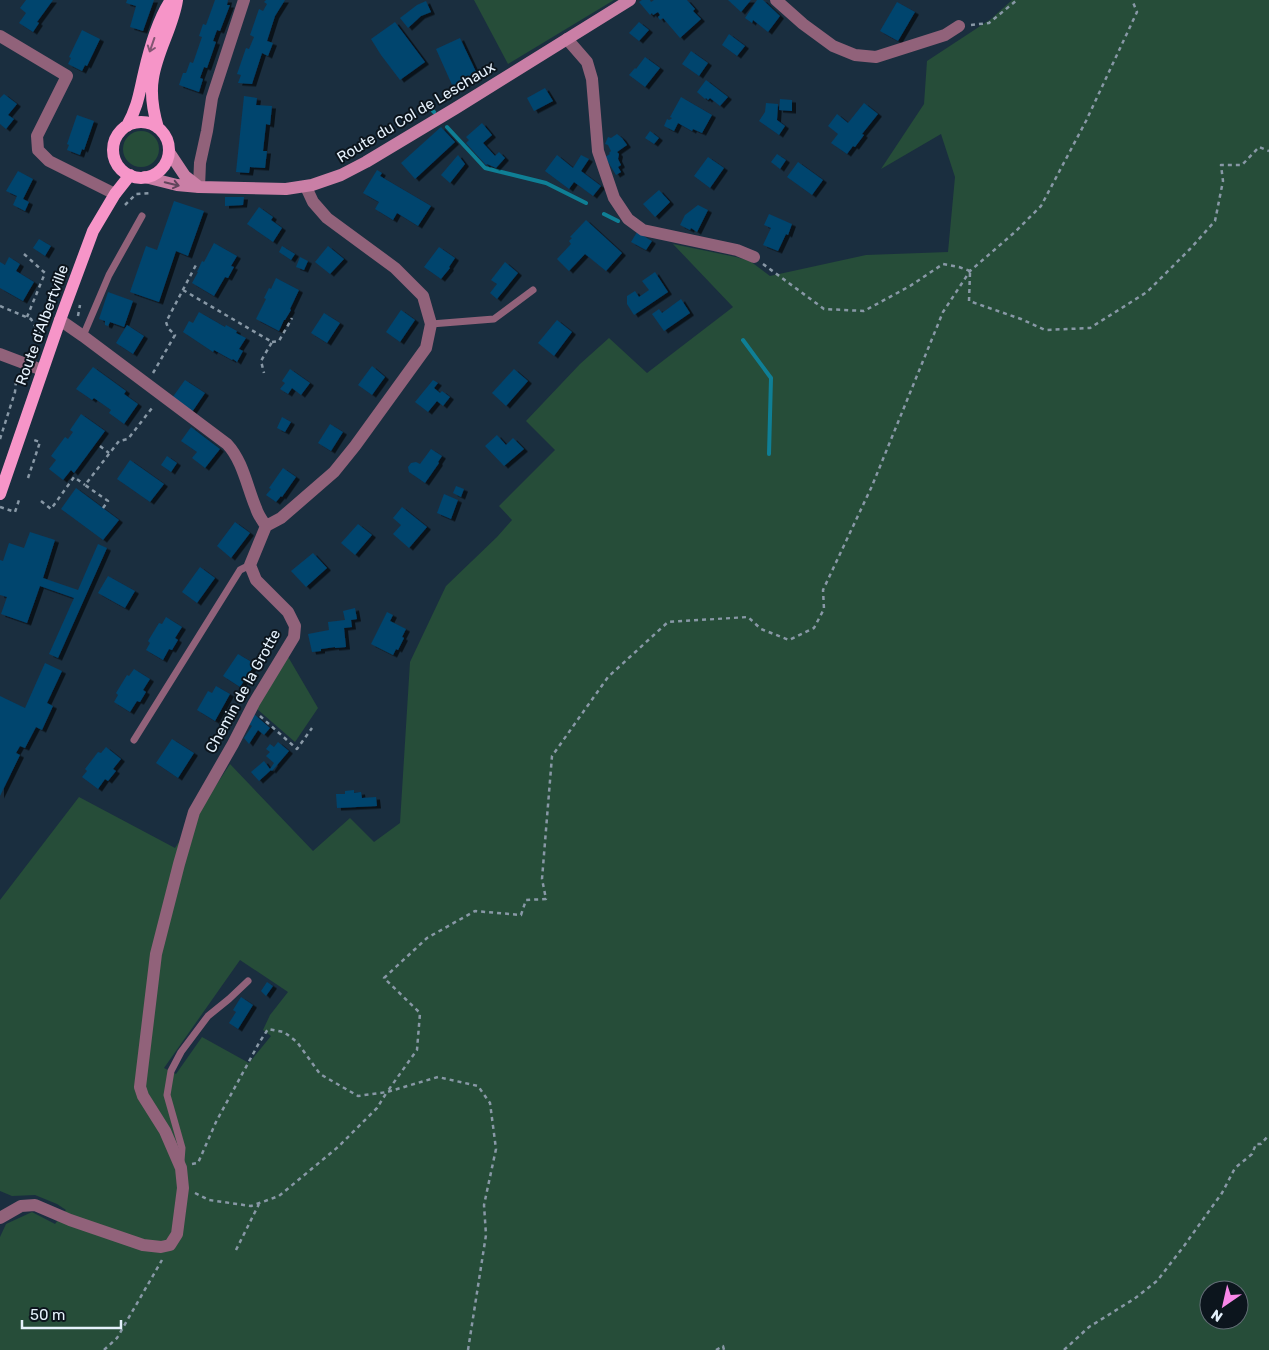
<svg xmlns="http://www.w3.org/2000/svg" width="1269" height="1350" font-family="Rubik,sans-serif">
<defs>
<filter id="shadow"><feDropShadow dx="4" dy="2.5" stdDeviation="0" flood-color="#0009"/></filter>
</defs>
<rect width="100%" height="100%" fill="#1a2e3f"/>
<path fill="#264d39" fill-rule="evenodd" d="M474 0H614L508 64Z
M1012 0H1269V1350H0V1237L6 1224 32 1212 55 1224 66 1210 57 1204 35 1195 12 1196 0 1191V900L79 797 175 848 230 764 313 851 350 818 374 842 400 823 410 662 446 586 497 537 512 520 499 506 555 450 526 421 580 364 609 338 647 373 733 307 673 244 736 257 750 261 770 276 866 255 948 252 955 177 941 134 881 169 924 104 927 61 991 19ZM240 960 288 992 270 1015 263 1030 271 1036 249 1063 202 1037 176 1074 164 1068ZM1209 1290H1239V1320H1209Z
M123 149a18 18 0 1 1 36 0a18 18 0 1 1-36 0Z
M287 655 318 708 295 742 257 709Z"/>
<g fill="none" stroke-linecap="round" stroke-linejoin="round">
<path stroke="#0f7f95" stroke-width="4" d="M433 111 434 112
M447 127 485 168 546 183 586 203
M604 214 618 221
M743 340 771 378 769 454"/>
</g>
<path fill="#00446e" filter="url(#shadow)" d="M26 0H53L37 22 39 23 33 32 19 23 26 13 20 8Z
M127 0H154L143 31 130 27 136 6 126 3Z
M215 0H228L227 5H230L220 31 217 30 213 41 216 42 207 68 204 67 200 78 203 79 199 92 179 85 183 73H186L190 62 193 63 202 37 199 36 203 24 206 25Z
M266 0H285L275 16 267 41 273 43 268 56 262 53 252 84 238 83 241 75 237 74 246 48 249 49 254 37 250 35 259 9 263 11 267 4 264 2Z
M642 0H650L651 2 654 0H687L695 9 693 11 701 19 680 38 663 18 660 20 658 17 660 15 658 12 653 15 652 13 650 15 639 2Z
M728 0H751L741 12Z
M757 0H763L780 16 768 32 753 20 752 23 745 18Z
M426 1 431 12 421 16 408 28 400 18 417 5Z
M897 2 915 12 898 41 880 31Z
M395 22 425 62 400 80 381 55 371 39Z
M639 22 649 30 639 41 629 33Z
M82 30 100 39 87 66 85 65 82 71 68 64 71 58 69 57Z
M729 34 745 46 737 56 722 45Z
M460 38 478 76 453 87 436 49Z
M691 51 708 63 699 76 682 64Z
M645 57 660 68 645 87 629 75 635 68 636 69Z
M706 80 728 97 720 106 710 98 708 100 706 98 705 99 697 92Z
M545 88 553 101 534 111 527 98Z
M4 94 17 104 8 115 14 119 6 129 0 124V98Z
M244 96 257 98 256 105 272 106 270 125 266 124 263 151H267L265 168 250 167 249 173 236 172Z
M681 97 712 115 702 133 693 129 692 131 678 123 674 131 664 126 667 119 669 120 671 119 672 118 670 117Z
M780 99 792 100V111L779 110Z
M766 103 778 104 777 120 785 126 779 135 759 121 765 112Z
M864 103 878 114 862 134 864 135 855 147 853 146 847 154 831 143 838 134 828 126 837 114 848 123Z
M77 115 94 121 84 150 82 149 80 155 67 150 69 145 67 144Z
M482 123 492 135 483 143 495 156 499 152 505 158 496 168 487 164 486 165 466 143 469 140 466 137Z
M441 127 455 142 415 179 401 163Z
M650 131 659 138 654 144 645 138Z
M617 134 622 138 627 145 617 152 619 154 618 159 621 165 618 167 621 172 616 175 605 157 610 154 609 153 611 151 608 145 605 144 608 137 611 138Z
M777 154 786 160 780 169 771 162Z
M458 155 465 164 450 183 441 175Z
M557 155 573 168 581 155 589 159 581 171 601 186 593 196 574 182 569 189 545 171Z
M708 157 724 168 710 188 694 176Z
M798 162 823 180 812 195 787 177Z
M377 170 382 173 380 176 431 206 418 226 397 213 393 220 375 209 379 202 363 193Z
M18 171 33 179 23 199 29 202 25 211 13 205 17 196 6 191Z
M659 190 670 202 655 217 643 204Z
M225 197H244L243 205 225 206Z
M174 201 204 211 188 256 176 251 159 302 130 292 146 246 157 250Z
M698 205 708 210 697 232 691 228 690 230 680 225 685 215Z
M259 207 273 217 271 220 282 228 273 242 247 224Z
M769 214 792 224 788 235 786 234 778 251 763 245 771 228 764 225Z
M586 220 622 253 606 271 585 254 569 271 557 259 571 244 569 241 572 238 570 237Z
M637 232 652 241 646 250 631 242Z
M39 239 51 246 45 256 33 248Z
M214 243 237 256 231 266 234 267 228 278 225 277 214 296 192 283 198 272H197L202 261 204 262Z
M282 246 295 254 291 260 279 252Z
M328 246 344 259 330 274 315 262Z
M439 247 455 258 449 267 450 268 441 279 424 267Z
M9 257 20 264 16 271 34 282 23 301 0 288V262L5 265Z
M300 257 308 261 304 270 296 267Z
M505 262 518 273 497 299 490 293 497 284 491 280Z
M655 272 668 292 634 315 627 304V296L635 291 639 297 649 290 642 281Z
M276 278 299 290 290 309 291 310 285 320H284L279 331 256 319 266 299 264 298 269 288 271 289Z
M108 292 133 301 124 327 110 322 108 326 105 325V321L99 319Z
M681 299 690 313 664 331 652 314 659 309 662 313Z
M401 310 415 320 400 342 386 332Z
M199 312 225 327 226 325 237 331 236 333 246 338 239 349 243 351 237 362 233 359 232 360 214 350 213 352 183 332 189 321 193 323Z
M324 313 340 323 327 343 311 333Z
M557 320 572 332 554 356 538 343Z
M127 325 144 336 133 354 116 343Z
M372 366 385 377 372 395 358 385Z
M93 367 126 391 124 394 138 404 124 424 109 413 111 410 94 398 92 400 76 389Z
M290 369 310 383 301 395 292 388 288 394 280 389 285 383 282 381Z
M514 369 528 381 506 406 492 393Z
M185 380 205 393 192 412 172 398Z
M433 380 438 383 434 388 440 393 442 391 450 397 443 406 437 401 428 412 415 402Z
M81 414 105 431 74 473 71 470 63 480 49 469 56 460 51 456 65 437 68 439 73 432 70 430Z
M282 417 291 422 285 432 277 428Z
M330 424 343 432 331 451 318 443Z
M191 427 220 449 205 468 192 458 197 452 181 441Z
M497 435 506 445 513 438 524 449 504 466 485 446Z
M431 449 442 456 438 462 439 463 425 483 409 472 408 467 411 463 416 462 420 464Z
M167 456 177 463 171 472 161 465Z
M130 460 164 484 150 502 117 479Z
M283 468 296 477 282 497 281 496 276 502 266 495 271 489 269 488Z
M456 486 464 489 461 497 453 493Z
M76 488 119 520 103 540 61 509Z
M444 494 458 500 451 519 437 513Z
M402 507 427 527 409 548 393 534 401 525 393 518Z
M235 522 250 533 231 558 217 546Z
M358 524 372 535 355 555 341 543Z
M30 532 55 540 43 578 78 590 98 544 107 548 58 658 49 654 74 598 40 586 27 623 1 614 7 597 0 595V560L3 561 9 543 24 548Z
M313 553 327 568 306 587 291 571Z
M200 567 215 578 197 603 182 592Z
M108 576 135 591 125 608 98 593Z
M355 608 357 619 351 620 352 627 344 628 346 647 335 648V647L321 649V651L312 652 308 634 329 630 328 622 345 620 343 611Z
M387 612 393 615 390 621 406 629 402 637 404 638 398 650 396 649 393 655 371 644Z
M166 617 182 627 175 638 178 640 172 650 169 649 163 660 146 650 150 643 148 641 159 623 162 624Z
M238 654 255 664 240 687 223 676Z
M45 663 62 671 47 703 53 706 42 730 36 727 25 748 20 746 16 753 20 755 0 796V696L25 708Z
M134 669 150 679 143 690 146 692 140 702 137 701 130 712 114 702 118 695 116 693 127 675 129 676Z
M216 686 230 694 215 721 197 710 208 691 212 693Z
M254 714 270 728 264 735 258 730 249 744 244 738 252 726 249 724Z
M172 739 194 753 178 778 156 763Z
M278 742 289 751 272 771 271 770 259 781 251 772 264 761 270 769 274 763 266 756 270 752 266 749 270 744 274 747Z
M106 747 121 759 113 769 116 771 108 781 105 779 98 789 82 777 87 771 85 769 98 752 101 753Z
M354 790V793L361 792 362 798 376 797 377 806 337 808 336 794H345V791Z
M267 982 273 986 266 996 261 991Z
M241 997 253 1005 238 1029 229 1023 236 1012 233 1010Z"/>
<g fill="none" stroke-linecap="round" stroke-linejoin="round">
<path stroke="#8898a6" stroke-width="2.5" stroke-dasharray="4 4" stroke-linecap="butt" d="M971 25 989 23 1017 0
M125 205 136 194 152 193
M24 254 45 273 27 317
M763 264 824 309 864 311 910 286 943 264 959 267 970 271
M970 273 969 301 1021 319 1045 330 1090 328 1147 292 1190 249 1215 221 1223 181 1221 165H1242L1259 147 1269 151
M183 290 272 342 261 361 264 373
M0 306 31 319 41 336
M78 316 80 305
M272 342 279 341 292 318
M153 373 175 335 168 328 166 322 197 263
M0 439 15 392 16 381
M100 446 109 453
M28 478 40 442 31 439
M41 501 51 509 74 477 85 485
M0 507 15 512 19 500
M103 508 108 501 85 485 119 441 128 439 152 408
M260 716 297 749 312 728
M192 1164 198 1163 216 1122 259 1043 268 1029 284 1032 297 1042 320 1074 358 1096 387 1092
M195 1193 209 1200 251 1206 279 1196 338 1147 377 1108 387 1092
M236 1250 259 1204
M104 1350 117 1338 162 1260
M468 1350 486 1235 484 1205 496 1149 490 1103 478 1086 438 1077 387 1092 417 1050 420 1013 384 978 427 938 475 911 521 915 526 900 546 899 542 879 552 756 608 677 668 622 748 617 761 629 789 640 814 628 824 609 823 590 872 486 943 312 970 271 1015 232 1041 206 1086 121 1137 12 1132 0
M716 1350 723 1346 724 1350
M1064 1350 1089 1327 1134 1299 1157 1281 1184 1246 1222 1193 1235 1168 1252 1154 1256 1144H1261L1269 1135"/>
<path stroke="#91627a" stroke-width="7" d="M431 324 494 319 533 290
M83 336 109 275 142 216
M134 740 240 570 250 565
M181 1161 182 1148 167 1095 171 1071 181 1052 208 1016 229 999 248 981"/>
<path stroke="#91627a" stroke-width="12" d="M776 0 803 24 833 46 855 55 876 57 945 35 959 26
M0 36 67 76 37 136 38 150 49 161 115 194
M567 39 587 62 592 79 598 151 614 198 628 219 643 230 737 250 754 257
M199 187 200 163 207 131 212 98 244 0
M0 354 42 370
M266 526 281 518 334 472 355 446 426 348 431 324 423 296 395 268 327 218 313 202 306 187
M0 1218 21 1206 35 1205 70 1220 143 1245 161 1247 170 1245 177 1234 183 1188 181 1168 165 1131 143 1096 140 1087 156 954 179 864 194 812 233 744 254 703 294 637 295 626 288 612 256 580 250 565 266 526C262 520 258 515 256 508 247 487 243 461 227 444L83 336 60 320"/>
<path stroke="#ca7fa6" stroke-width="12" d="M169 152 185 176 199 187
M145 177 177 185 199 187 286 189 312 185 341 175 366 162 456 108 630 0"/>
<path stroke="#f695c8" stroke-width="12" d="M113 150a28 28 0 1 1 56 0a28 28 0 1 1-56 0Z
M127 126C138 106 139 94 144 73 149 51 158 19 171 0
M158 128C153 111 150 95 153 78 157 51 173 27 177 0
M0 494 60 320 93 231 115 194 130 175"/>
</g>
<defs><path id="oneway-shaft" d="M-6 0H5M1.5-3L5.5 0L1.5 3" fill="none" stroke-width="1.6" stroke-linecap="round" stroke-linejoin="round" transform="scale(1.25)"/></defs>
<use stroke="#815572" href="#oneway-shaft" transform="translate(152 45) rotate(109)"/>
<use stroke="#61455b" href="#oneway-shaft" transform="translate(172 184) rotate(14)"/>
<g text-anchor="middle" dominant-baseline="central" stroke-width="4" stroke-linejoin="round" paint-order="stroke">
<g font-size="15" fill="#e5f1fc" stroke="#0c151d">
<text transform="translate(416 112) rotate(-31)">Route du Col de Leschaux</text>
<text transform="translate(42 325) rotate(-70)">Route d'Albertville</text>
<text transform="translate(243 691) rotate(-61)">Chemin de la Grotte</text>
</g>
</g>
<g transform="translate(1224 1305) rotate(214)"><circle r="24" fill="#0c151d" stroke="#636d76"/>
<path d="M0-4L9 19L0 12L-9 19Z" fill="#f987e8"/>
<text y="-8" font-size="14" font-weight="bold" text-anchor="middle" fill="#e5f1fc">N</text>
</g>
<path d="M22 1320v8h99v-8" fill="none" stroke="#e5f1fc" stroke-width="2.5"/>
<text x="30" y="1320" font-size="15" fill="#e5f1fc" stroke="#0c151d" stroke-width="4" paint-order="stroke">50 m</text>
</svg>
